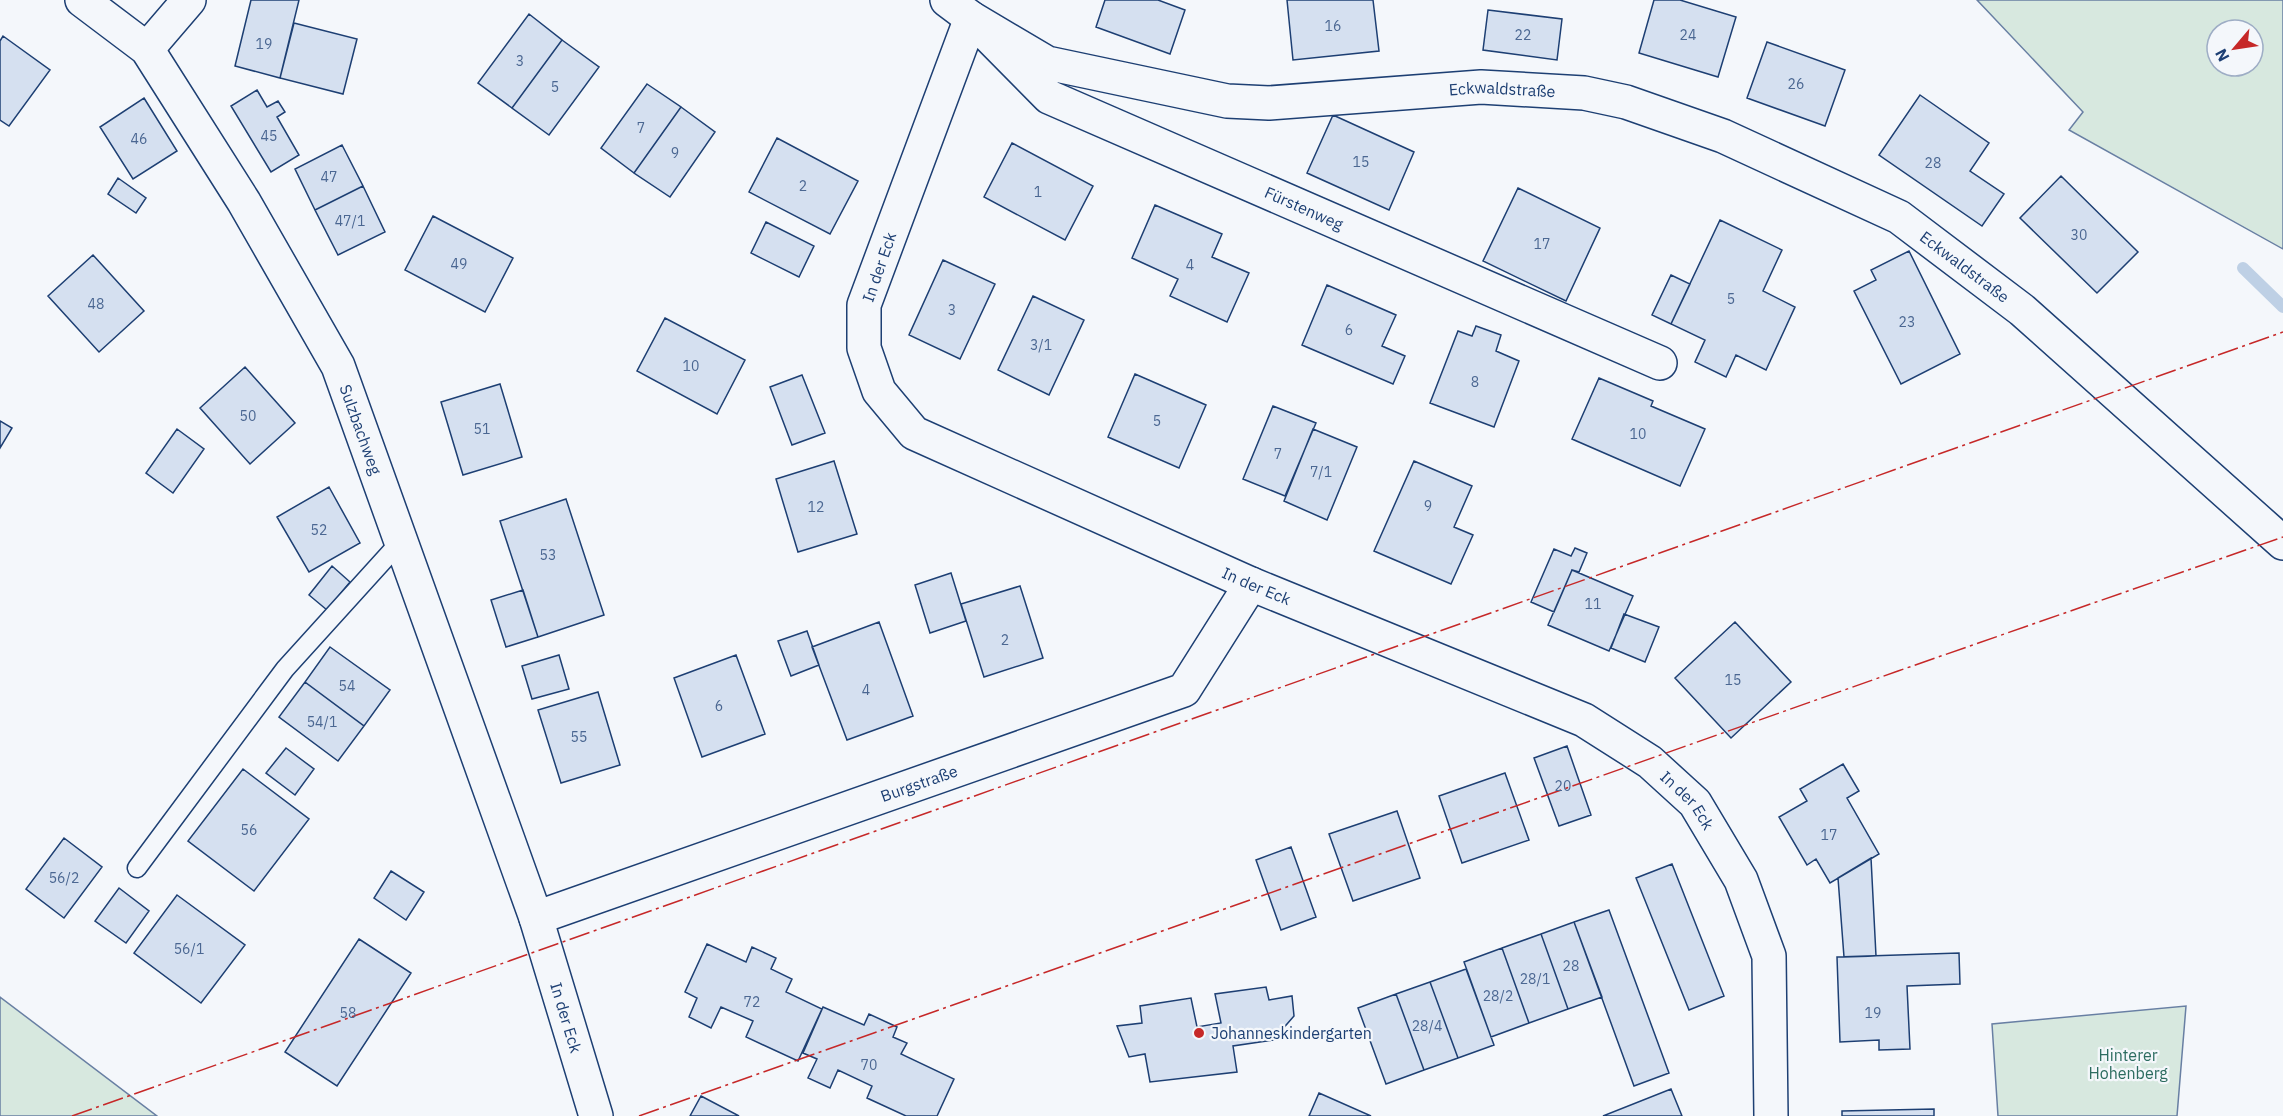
<svg xmlns="http://www.w3.org/2000/svg" width="2283" height="1116" font-family="'IBM Plex Sans',sans-serif">
<rect width="100%" height="100%" fill="#f4f7fb"/>
<path fill="#d7e8df" stroke="#687fa3" stroke-width="1.5" fill-rule="evenodd" d="M1977 0H2283V249L2069 130 2083 112ZM2217 30H2253V66H2217Z
M0 997 157 1116H0Z
M2186 1006 2177 1116H1998L1992 1024Z"/>
<g fill="none" stroke-linecap="round" stroke-linejoin="round">
<path stroke="#bed0e5" stroke-width="12" d="M2243 268 2283 307"/>
</g>
<path fill="#d5e0f0" stroke="#1d3f73" stroke-width="1.5" d="M251 0H299L280 78 235 66Z
M1105 0H1158L1185 10 1170 54 1096 27Z
M1287 0H1373L1379 51 1293 60Z
M1654 0H1680L1736 17 1718 77 1639 53Z
M1488 10 1562 19 1557 60 1483 50Z
M529 14 562 40 512 108 478 83Z
M294 23 357 39 343 94 280 78Z
M3 36 50 70 9 126 0 120V41Z
M562 40 599 67 549 135 512 108Z
M1767 42 1845 70 1825 126 1747 98Z
M647 84 681 107 634 173 601 148Z
M257 90 267 107 278 101 285 112 277 117 299 155 271 172 231 106Z
M1920 95 1989 143 1970 171 2004 194 1982 226 1879 155Z
M144 98 177 151 133 179 100 127Z
M681 107 715 132 670 197 634 173Z
M1333 115 1414 152 1389 210 1307 173Z
M777 138 858 181 830 234 749 192Z
M1012 143 1093 186 1065 240 984 197Z
M342 145 363 186 315 210 295 169Z
M2061 176 2138 252 2097 293 2020 218Z
M118 178 146 198 136 213 108 194Z
M363 186 385 232 338 255 315 210Z
M1518 188 1600 228 1566 301 1483 261Z
M1155 205 1222 234 1212 257 1249 273 1227 322 1170 296 1178 279 1132 258Z
M433 216 513 258 485 312 405 270Z
M1720 220 1782 250 1763 291 1795 307 1766 370 1736 355 1726 377 1695 362 1705 340 1671 324Z
M766 222 814 246 799 277 751 253Z
M1909 251 1960 354 1901 384 1854 291 1876 280 1871 270Z
M93 255 144 311 99 352 48 296Z
M943 260 995 284 960 359 909 335Z
M1671 275 1690 284 1671 324 1652 315Z
M1327 285 1396 315 1382 346 1405 356 1393 384 1302 345Z
M1033 296 1084 320 1049 395 998 370Z
M665 318 745 360 717 414 637 371Z
M1476 326 1501 335 1496 351 1519 361 1494 427 1430 403 1458 331 1472 336Z
M245 367 295 423 250 464 200 408Z
M1135 374 1206 405 1179 468 1108 437Z
M802 375 825 433 792 445 770 387Z
M1599 378 1653 401 1651 406 1705 429 1680 486 1572 439Z
M500 384 522 457 463 475 441 402Z
M1273 406 1316 423 1285 496 1243 479Z
M0 421 12 428 0 448Z
M177 429 204 449 173 493 146 473Z
M1313 429 1357 447 1327 520 1284 501Z
M834 461 857 534 798 552 776 479Z
M1414 461 1472 486 1454 527 1473 535 1451 584 1374 551Z
M329 487 360 543 309 572 277 517Z
M566 499 604 615 538 637 500 521Z
M1575 548 1587 553 1579 572 1572 570 1554 612 1531 602 1554 549 1571 556Z
M332 566 350 582 327 610 309 595Z
M1572 570 1633 596 1609 651 1548 625Z
M951 573 966 621 930 633 915 585Z
M1020 586 1043 658 984 677 961 604Z
M523 590 538 637 506 647 491 600Z
M1624 614 1659 627 1645 662 1611 648Z
M879 622 913 716 847 740 812 647Z
M1735 622 1791 682 1731 738 1675 678Z
M807 631 819 665 791 676 778 641Z
M330 647 390 690 364 726 305 682Z
M559 655 569 689 532 699 522 666Z
M736 655 765 734 702 757 674 678Z
M305 682 364 726 338 761 279 717Z
M598 692 620 765 561 783 538 710Z
M1567 746 1591 815 1559 826 1534 758Z
M286 748 314 769 295 795 266 773Z
M1843 764 1859 791 1847 798 1879 854 1830 883 1816 859 1807 865 1779 817 1807 801 1800 789Z
M243 769 309 819 254 891 188 841Z
M1505 773 1529 840 1462 863 1439 796Z
M1397 811 1420 878 1353 901 1329 834Z
M64 838 102 867 64 918 26 889Z
M1291 847 1316 917 1281 930 1256 860Z
M1871 858 1876 956 1844 957 1838 878Z
M1672 864 1724 996 1689 1010 1636 878Z
M391 871 424 892 406 920 374 898Z
M119 888 149 911 126 943 95 921Z
M177 895 245 945 201 1003 134 953Z
M1609 910 1669 1073 1634 1086 1574 922Z
M1574 922 1602 997 1568 1009 1541 934Z
M1541 934 1568 1009 1529 1023 1502 948Z
M359 939 411 973 337 1086 285 1052Z
M707 944 746 962 752 947 776 958 771 969 792 979 786 992 822 1009 798 1061 746 1037 753 1021 721 1007 711 1028 689 1017 697 998 685 992Z
M1502 948 1529 1023 1491 1037 1464 962Z
M1959 953 1960 984 1907 986 1910 1049 1879 1050V1040L1840 1042 1837 957Z
M1466 969 1494 1045 1458 1058 1430 982Z
M1430 982 1458 1058 1424 1070 1396 994Z
M1266 987 1269 1000 1292 996 1294 1016 1273 1040 1233 1046 1237 1072 1150 1082 1145 1054 1129 1057 1117 1026 1142 1023 1140 1006 1191 998 1197 1027 1221 1023 1215 994Z
M1396 994 1424 1070 1386 1084 1358 1008Z
M823 1007 864 1025 869 1014 897 1027 893 1037 907 1043 901 1054 954 1079 937 1116H906L867 1098 872 1086 838 1070 830 1088 808 1078 817 1059 803 1053Z
M1671 1089 1682 1116H1603Z
M1319 1093 1371 1116H1309Z
M701 1096 739 1116H690Z
M1934 1109V1116H1842V1111Z"/>
<g fill="none" stroke-linecap="round" stroke-linejoin="round">
<g stroke="#1d3f73" stroke-width="21">
<path id="service" d="M137 868 285 669 401 541"/>
</g>
<g stroke="#1d3f73" stroke-width="36">
<g id="minor">
<path id="s1" d="M82 0 147 49 244 202 338 366 536 918 596 1116"/>
<path id="s2" d="M947 0 971 18 1047 63 1227 101 1269 103 1481 87 1584 93 1626 102 1723 136 1899 217 2022 310 2283 543"/>
<path d="M147 49 189 0"/>
<path id="s3" d="M1660 363 1049 97 971 18 864 305V348L879 391 914 433 1251 584 1584 720 1650 762 1695 803 1741 880 1769 956 1771 1116"/>
<path id="s4" d="M536 918 1184 690 1251 584"/>
</g>
</g>
<use href="#service" stroke="#f4f7fb" stroke-width="18"/>
<use href="#minor" stroke="#f4f7fb" stroke-width="33"/>
<path stroke="#c62828" stroke-width="1.5" stroke-dasharray="21 4.5 3 4.5" stroke-linecap="butt" d="M72 1116 2283 332
M639 1116 1898 671 2283 537"/>
</g>
<circle fill="#c62828" stroke="#f4f7fb" stroke-width="2" cx="1199" cy="1033" r="6"/>
<g text-anchor="middle" dominant-baseline="central" stroke-width="4.5" stroke-linejoin="round" paint-order="stroke">
<g font-size="14" fill="#4b6792">
<text x="1333" y="26">16</text>
<text x="1523" y="35">22</text>
<text x="1688" y="35">24</text>
<text x="264" y="44">19</text>
<text x="520" y="61">3</text>
<text x="1796" y="84">26</text>
<text x="555" y="87">5</text>
<text x="641" y="128">7</text>
<text x="269" y="136">45</text>
<text x="139" y="139">46</text>
<text x="675" y="153">9</text>
<text x="1361" y="162">15</text>
<text x="1933" y="163">28</text>
<text x="329" y="177">47</text>
<text x="803" y="186">2</text>
<text x="1038" y="192">1</text>
<text x="350" y="221">47/1</text>
<text x="2079" y="235">30</text>
<text x="1542" y="244">17</text>
<text x="459" y="264">49</text>
<text x="1190" y="265">4</text>
<text x="1731" y="299">5</text>
<text x="96" y="304">48</text>
<text x="952" y="310">3</text>
<text x="1907" y="322">23</text>
<text x="1349" y="330">6</text>
<text x="1041" y="345">3/1</text>
<text x="691" y="366">10</text>
<text x="1475" y="382">8</text>
<text x="248" y="416">50</text>
<text x="1157" y="421">5</text>
<text x="482" y="429">51</text>
<text x="1638" y="434">10</text>
<text x="1278" y="454">7</text>
<text x="1321" y="472">7/1</text>
<text x="1428" y="506">9</text>
<text x="816" y="507">12</text>
<text x="319" y="530">52</text>
<text x="548" y="555">53</text>
<text x="1593" y="604">11</text>
<text x="1005" y="640">2</text>
<text x="1733" y="680">15</text>
<text x="347" y="686">54</text>
<text x="866" y="690">4</text>
<text x="719" y="706">6</text>
<text x="322" y="722">54/1</text>
<text x="579" y="737">55</text>
<text x="1563" y="786">20</text>
<text x="249" y="830">56</text>
<text x="1829" y="835">17</text>
<text x="64" y="878">56/2</text>
<text x="189" y="949">56/1</text>
<text x="1571" y="966">28</text>
<text x="1535" y="979">28/1</text>
<text x="1498" y="996">28/2</text>
<text x="752" y="1002">72</text>
<text x="348" y="1013">58</text>
<text x="1873" y="1013">19</text>
<text x="1427" y="1026">28/4</text>
<text x="869" y="1065">70</text>
</g>
<g font-size="16" fill="#1d3f73" stroke="#f4f7fb">
<text stroke="none"><textPath href="#s2" startOffset="578">Eckwaldstraße</textPath></text>
<text transform="translate(1304 208) rotate(24)">Fürstenweg</text>
<text stroke="none"><textPath href="#s2" startOffset="1082">Eckwaldstraße</textPath></text>
<text transform="translate(879 267) rotate(-71)">In der Eck</text>
<text stroke="none"><textPath href="#s1" startOffset="519">Sulzbachweg</textPath></text>
<text stroke="none"><textPath href="#s3" startOffset="1602">In der Eck</textPath></text>
<text stroke="none"><textPath href="#s4" startOffset="406">Burgstraße</textPath></text>
<text stroke="none"><textPath href="#s3" startOffset="2088">In der Eck</textPath></text>
<text stroke="none"><textPath href="#s1" startOffset="1142">In der Eck</textPath></text>
</g>
<g font-size="16" fill="#1d3f73" stroke="#f4f7fb" text-anchor="start">
<text x="1211" y="1033">Johanneskindergarten</text>
</g>
<g font-size="16" fill="#2c6c60" stroke="#f4f7fb">
<text x="2128" y="1055">Hinterer<tspan x="2128" dy="18">Hohenberg</tspan></text>
</g>
</g>
<g transform="translate(2235 48) rotate(241)"><circle r="28" fill="#f4f7fb" stroke="#9eadc5" stroke-width="1.5"/>
<path d="M0-4.5L10 22L0 15L-10 22Z" fill="#c62828"/>
<text y="-9" font-size="16" font-weight="bold" text-anchor="middle" fill="#1d3f73">N</text>
</g>
</svg>
